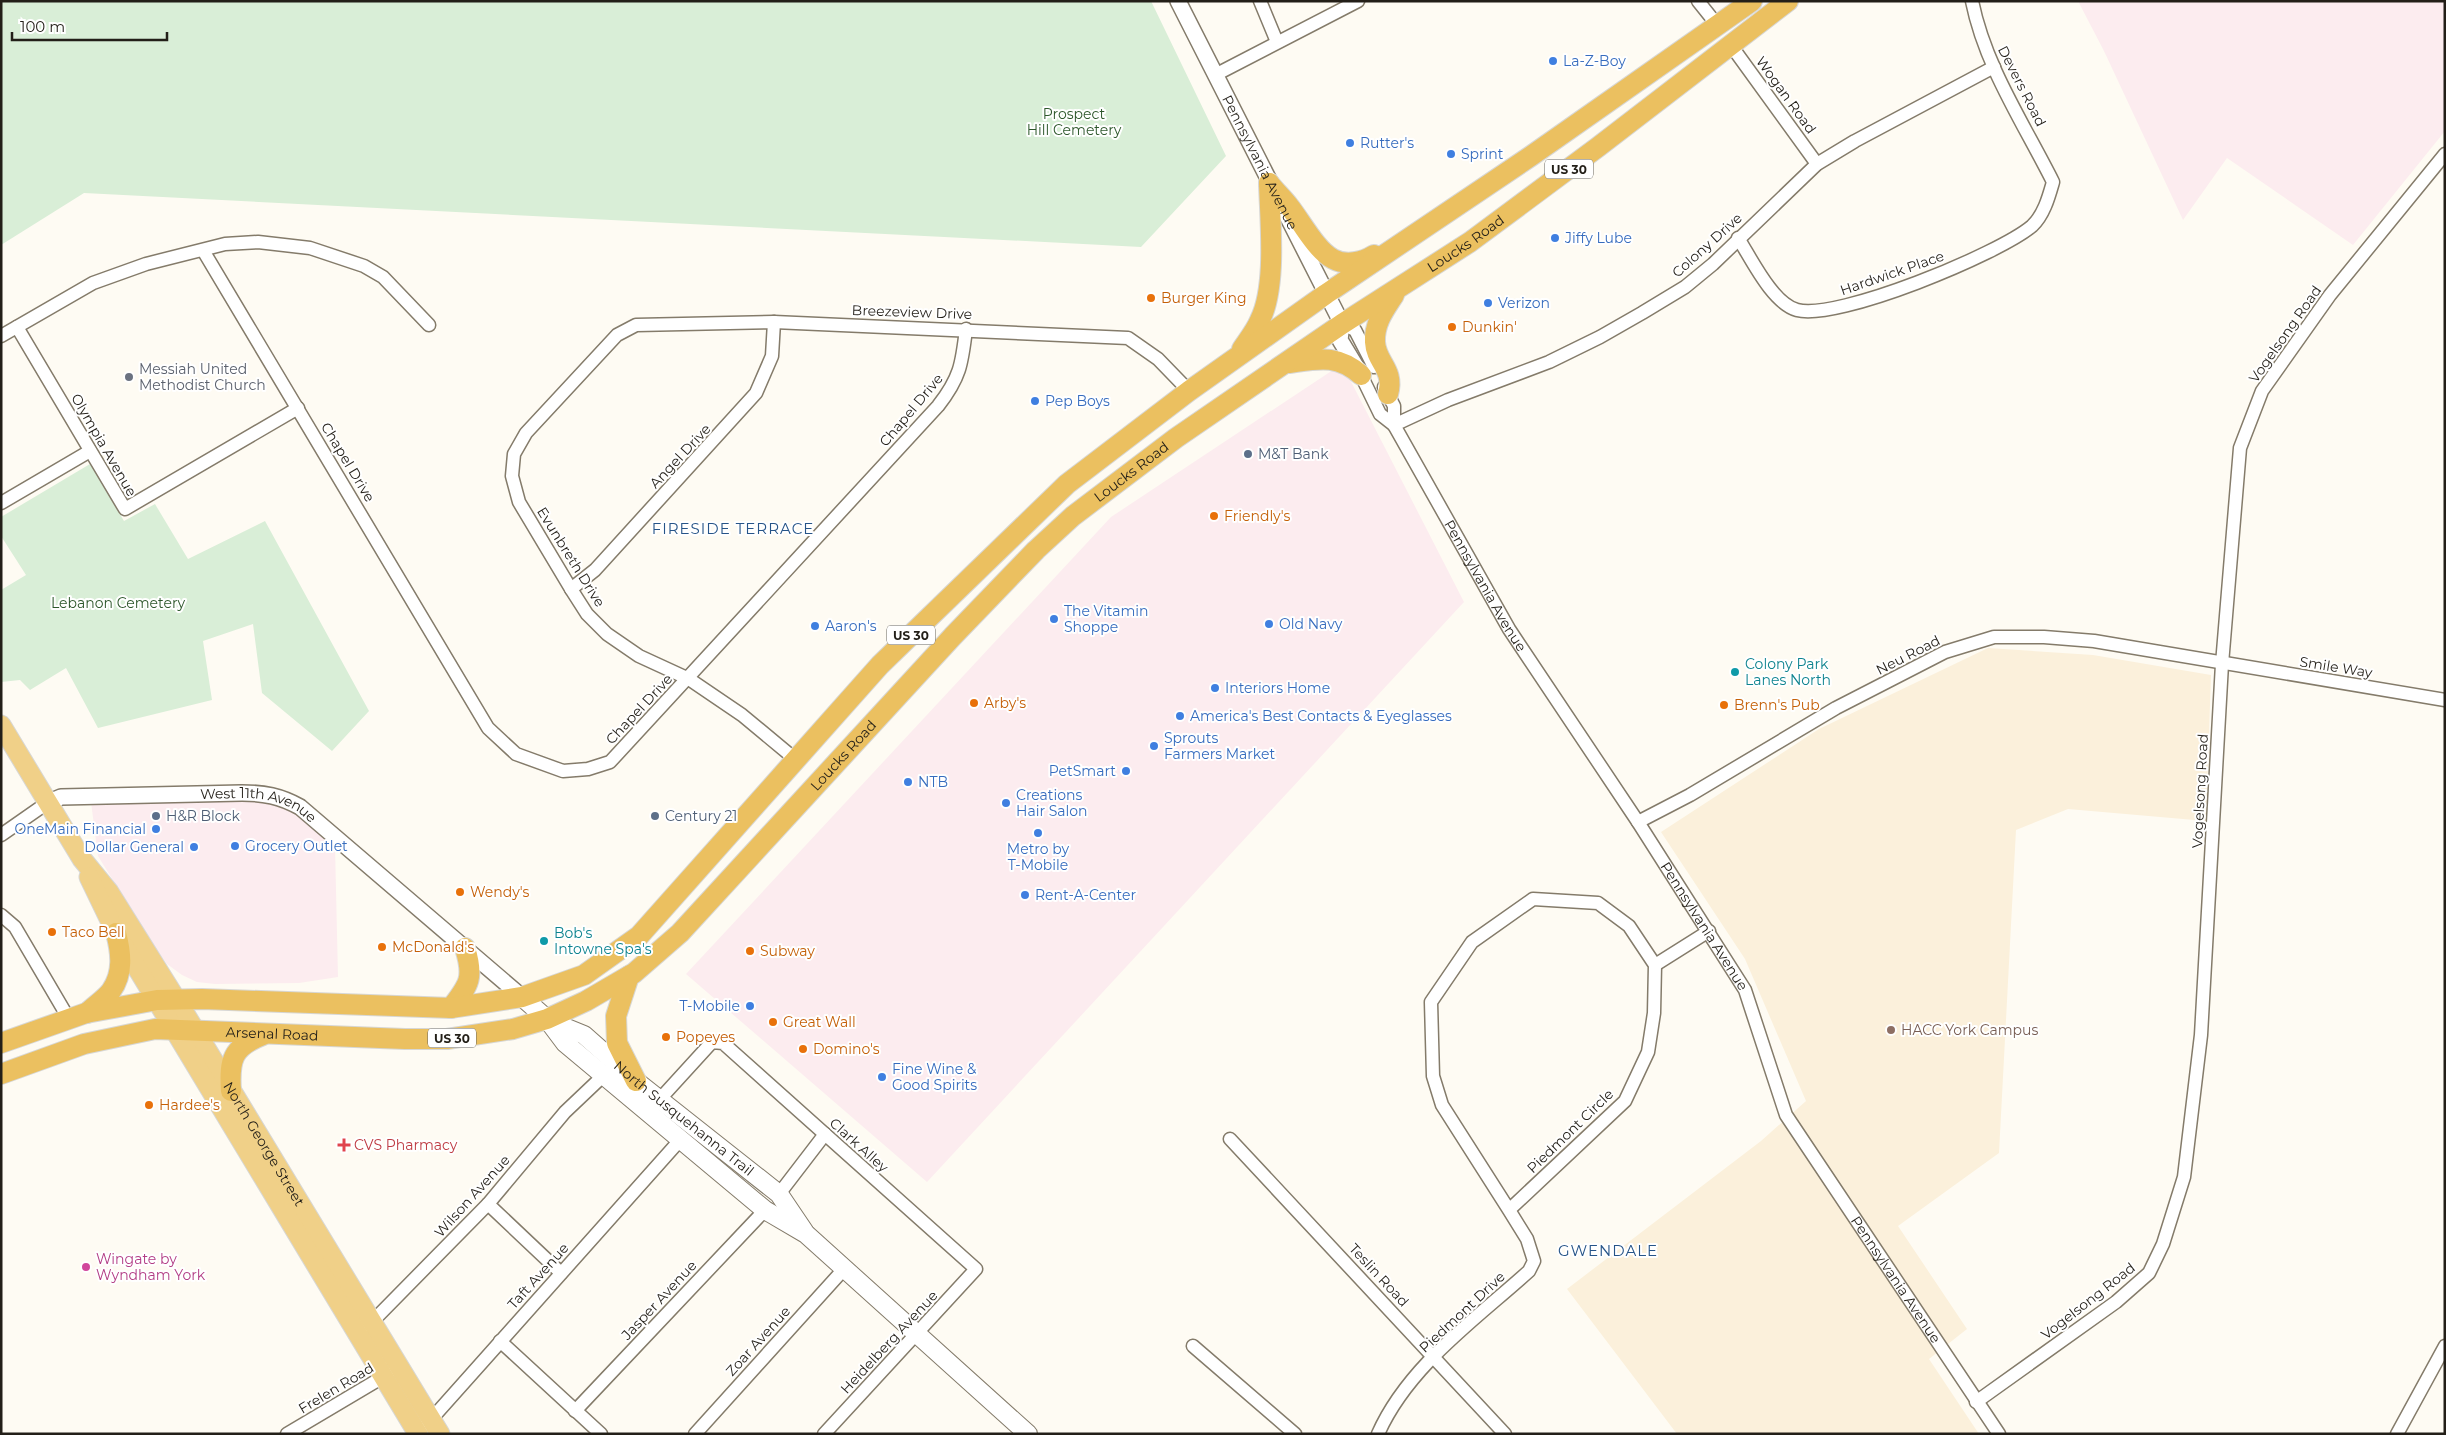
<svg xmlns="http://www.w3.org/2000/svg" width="2446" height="1435" font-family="Montserrat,sans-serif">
<rect width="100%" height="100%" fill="#fefbf3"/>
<path fill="#fcecef" d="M2078 1H2445V131L2353 245 2227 158 2183 220 2104 51Z
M1342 364 1464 602 927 1182 686 974 1111 517Z
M268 800 289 808 335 846 338 977 299 983 215 984 197 982 182 975 167 964 153 945 98 856 91 802Z"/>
<path fill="#fbf0db" d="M1988 648 2093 655 2211 675 2206 821 2068 809 2016 830 1999 1153 1898 1226 1967 1329 1929 1359 1979 1434H1677L1567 1289 1761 1141 1806 1101 1745 959 1661 832 1819 729Z"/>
<path fill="#d9eed7" d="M1 1H1151L1226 156 1141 247 84 193 1 245Z
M90 464 124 521 155 504 188 559 265 521 369 711 332 751 262 693 253 624 203 641 212 700 98 728 66 668 30 690 20 680 1 682V590L26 575 1 536V517Z"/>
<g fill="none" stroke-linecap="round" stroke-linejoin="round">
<g stroke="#847b6a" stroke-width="15">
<g id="minor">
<path d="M1260 1 1277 42"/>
<path d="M1698 1 1718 26"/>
<path d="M1730 44 1817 164"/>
<path d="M1215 75 1358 1"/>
<path d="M1738 238C1751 258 1772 303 1797 310 1837 321 1999 254 2032 226 2044 215 2049 196 2053 182 2024 124 1985 66 1972 1"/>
<path d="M204 252 488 728 516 754 563 771 588 769 610 762 938 406C960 378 962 364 966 329"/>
<path d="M1342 324 1355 330 1374 367"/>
<path d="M17 327 125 509 298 408"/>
<path d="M1 336 93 283 146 264 225 244 258 242 310 248 364 266 383 277 429 325"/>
<path id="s1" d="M1361 375 1380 414 1394 425 1509 629 1638 822 1745 990 1786 1115 1999 1434"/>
<path d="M1384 387 1394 406V425"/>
<path d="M1394 425 1448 400 1549 362 1600 337 1642 313 1685 287 1713 264 1817 164 1855 141 1994 67"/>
<path d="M1 503 90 451"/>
<path d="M571 589 595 570 756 393 772 356 774 322"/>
<path d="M795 759 742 715 689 679 639 656 607 634 587 614 571 589 519 502 512 476 514 454 526 433 617 335 636 325 774 322 1128 338 1158 359 1189 391"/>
<path d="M1638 822 1690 795 1836 708 1945 652 1994 637H2044L2094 641 2445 700"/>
<path d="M1 835 47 803"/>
<path d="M1 915 15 927 69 1019"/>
<path d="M1655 965 1709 931"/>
<path d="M660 1099 712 1042 723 1043 976 1269 824 1434"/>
<path d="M1230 1139 1505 1434"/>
<path d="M779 1194 825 1134"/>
<path d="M488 1204 561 1273"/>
<path d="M368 1326 488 1204 565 1112 604 1075"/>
<path d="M500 1341 601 1434"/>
<path d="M1193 1346 1295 1434"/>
<path d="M1976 1402 2116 1302 2149 1273 2163 1244 2184 1177 2201 1035 2222 664 2240 448 2262 391 2330 295 2445 154"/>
<path d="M575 1411 765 1210"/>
<path d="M427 1424 681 1139"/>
<path d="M287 1434 388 1374"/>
<path d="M695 1434 844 1269"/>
<path d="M1378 1434C1408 1366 1476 1319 1529 1271L1534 1261 1527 1239 1509 1210 1442 1105 1433 1076 1431 1002 1472 942 1533 899 1598 903 1629 926 1655 965 1654 1013 1648 1052 1625 1101 1509 1210"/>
<path d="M2397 1434 2445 1346"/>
</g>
</g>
<g stroke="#847b6a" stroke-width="18">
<g id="tertiary">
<path id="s2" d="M1178 1 1342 324 1340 340 1360 373"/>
<path id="s3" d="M47 803 61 797 242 793C264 793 280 796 300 807L522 997"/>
</g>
</g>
<g stroke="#847b6a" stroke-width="20">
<g id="secondary">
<path d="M522 997 547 1019 565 1043 765 1210 806 1234 1028 1434"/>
<path id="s4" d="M547 1020 584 1035 636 1081 779 1194 804 1231"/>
</g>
</g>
<g stroke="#d7d7d5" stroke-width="21">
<g id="primary">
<path id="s5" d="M1 725 82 859 109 892 176 999 440 1434"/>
<path d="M89 877 116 933 418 1434"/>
</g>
</g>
<g stroke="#d7d7d5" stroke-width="22">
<g id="trunk">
<path d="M1269 183C1275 191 1283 198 1289 206 1301 221 1316 250 1333 259 1346 266 1363 262 1374 255"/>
<path d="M1242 349C1248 340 1256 330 1260 320 1277 286 1270 221 1269 183"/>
<path d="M1289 363C1319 359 1337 354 1361 375"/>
<path d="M1388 394C1395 369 1376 363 1375 342 1374 323 1385 309 1394 295"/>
<path d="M629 976 616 1016 617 1043 636 1081"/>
<path d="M451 1008C470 984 474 977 465 948"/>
<path d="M87 1013C94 1006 105 999 111 991 124 973 121 952 116 933"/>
<path d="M1 1043 86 1013 157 1000 202 999 451 1008 522 997 584 975 639 936 880 665 1067 484 1189 391 1326 294 1531 156 1752 1"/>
<path id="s6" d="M1 1074 84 1044 155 1029 405 1039H447L513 1029 547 1019 586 1001 634 973 680 933 953 636 1036 550 1073 516 1176 438 1342 324 1470 242 1598 147 1788 1"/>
<path d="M231 1091C229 1060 232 1047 263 1035"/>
</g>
</g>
<use href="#minor" stroke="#fff" stroke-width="12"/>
<use href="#tertiary" stroke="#fff" stroke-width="15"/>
<use href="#secondary" stroke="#fff" stroke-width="18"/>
<use href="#primary" stroke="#f0d088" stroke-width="19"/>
<use href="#trunk" stroke="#ebc060" stroke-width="20"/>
</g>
<g fill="#3f7fe0" stroke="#fff" stroke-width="2">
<circle cx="1553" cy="61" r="5"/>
<circle cx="1350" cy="143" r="5"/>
<circle cx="1451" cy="154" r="5"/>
<circle cx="1555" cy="238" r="5"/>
<circle cx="1488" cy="303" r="5"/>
<circle cx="1035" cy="401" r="5"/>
<circle cx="1054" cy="619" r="5"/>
<circle cx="1269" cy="624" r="5"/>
<circle cx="815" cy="626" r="5"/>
<circle cx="1215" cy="688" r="5"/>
<circle cx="1180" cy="716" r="5"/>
<circle cx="1154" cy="746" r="5"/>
<circle cx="1126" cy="771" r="5"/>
<circle cx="908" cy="782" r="5"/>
<circle cx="1006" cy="803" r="5"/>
<circle cx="156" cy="829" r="5"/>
<circle cx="1038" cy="833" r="5"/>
<circle cx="235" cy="846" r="5"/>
<circle cx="194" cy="847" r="5"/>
<circle cx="1025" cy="895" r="5"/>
<circle cx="750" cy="1006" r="5"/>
<circle cx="882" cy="1077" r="5"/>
</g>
<g fill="#e8710a" stroke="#fff" stroke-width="2">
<circle cx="1151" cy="298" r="5"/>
<circle cx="1452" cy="327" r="5"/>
<circle cx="1214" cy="516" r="5"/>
<circle cx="974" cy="703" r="5"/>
<circle cx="1724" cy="705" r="5"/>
<circle cx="460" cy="892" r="5"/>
<circle cx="52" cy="932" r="5"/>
<circle cx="382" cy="947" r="5"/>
<circle cx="750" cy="951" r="5"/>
<circle cx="773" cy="1022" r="5"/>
<circle cx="666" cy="1037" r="5"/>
<circle cx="803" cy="1049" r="5"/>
<circle cx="149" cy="1105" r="5"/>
</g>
<circle fill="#6b7280" stroke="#fff" stroke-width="2" cx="129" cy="377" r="5"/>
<g fill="#5c6f8a" stroke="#fff" stroke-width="2">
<circle cx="1248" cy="454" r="5"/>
<circle cx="156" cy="816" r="5"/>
<circle cx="655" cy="816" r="5"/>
</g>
<g fill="#0f9aa8" stroke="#fff" stroke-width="2">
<circle cx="1735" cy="672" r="5"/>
<circle cx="544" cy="941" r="5"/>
</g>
<circle fill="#8d6e63" stroke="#fff" stroke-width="2" cx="1891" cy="1030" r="5"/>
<path fill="#e0444e" stroke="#fff" stroke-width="2" d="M341.5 1137.5h5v5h5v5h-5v5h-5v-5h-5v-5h5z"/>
<circle fill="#d1479c" stroke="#fff" stroke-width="2" cx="86" cy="1267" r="5"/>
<g text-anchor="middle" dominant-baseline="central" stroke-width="4" stroke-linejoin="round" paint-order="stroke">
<g fill="#fff" stroke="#65625d" stroke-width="1">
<rect x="1545" y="159.5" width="48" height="19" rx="4"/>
<rect x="887" y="625.5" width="48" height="19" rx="4"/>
<rect x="428" y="1028.5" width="48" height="19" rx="4"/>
</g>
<g font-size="12" font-weight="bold" fill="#231f18">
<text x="1569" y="169">US 30</text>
<text x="911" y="635">US 30</text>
<text x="452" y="1038">US 30</text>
</g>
<g font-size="14" fill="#366cbe" stroke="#fff" text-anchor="start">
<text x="1563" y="61">La-Z-Boy</text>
<text x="1360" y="143">Rutter's</text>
<text x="1461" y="154">Sprint</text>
<text x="1565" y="238">Jiffy Lube</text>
<text x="1498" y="303">Verizon</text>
<text x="1045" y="401">Pep Boys</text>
<text x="1064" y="611">The Vitamin<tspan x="1064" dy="16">Shoppe</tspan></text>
<text x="1279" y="624">Old Navy</text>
<text x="825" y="626">Aaron's</text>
<text x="1225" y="688">Interiors Home</text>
<text x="1190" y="716">America's Best Contacts &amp; Eyeglasses</text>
<text x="1164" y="738">Sprouts<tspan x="1164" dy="16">Farmers Market</tspan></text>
<text x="1116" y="771" text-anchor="end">PetSmart</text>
<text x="918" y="782">NTB</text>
<text x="1016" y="795">Creations<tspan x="1016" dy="16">Hair Salon</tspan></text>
<text x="146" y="829" text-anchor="end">OneMain Financial</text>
<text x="245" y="846">Grocery Outlet</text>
<text x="184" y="847" text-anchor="end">Dollar General</text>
<text x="1038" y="849" text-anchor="middle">Metro by<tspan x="1038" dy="16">T-Mobile</tspan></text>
<text x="1035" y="895">Rent-A-Center</text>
<text x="740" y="1006" text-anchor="end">T-Mobile</text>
<text x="892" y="1069">Fine Wine &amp;<tspan x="892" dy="16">Good Spirits</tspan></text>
</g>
<g font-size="14" fill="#231f18" stroke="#fff">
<text transform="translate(2022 86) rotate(63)">Devers Road</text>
<text transform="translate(1786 95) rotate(54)">Wogan Road</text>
<text stroke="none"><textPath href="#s2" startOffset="181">Pennsylvania Avenue</textPath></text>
<text stroke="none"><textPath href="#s6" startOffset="1766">Loucks Road</textPath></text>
<text transform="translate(1707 245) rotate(-42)">Colony Drive</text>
<text transform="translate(1892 273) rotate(-19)">Hardwick Place</text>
<text transform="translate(912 312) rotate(2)">Breezeview Drive</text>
<text transform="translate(2285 334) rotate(-55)">Vogelsong Road</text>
<text transform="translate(911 410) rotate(-50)">Chapel Drive</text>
<text transform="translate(104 445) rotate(60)">Olympia Avenue</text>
<text transform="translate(680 456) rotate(-47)">Angel Drive</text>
<text transform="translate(348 462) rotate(59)">Chapel Drive</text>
<text stroke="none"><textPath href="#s6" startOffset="1361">Loucks Road</textPath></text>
<text transform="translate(571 557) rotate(58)">Evunbreth Drive</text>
<text stroke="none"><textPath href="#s1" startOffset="246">Pennsylvania Avenue</textPath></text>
<text transform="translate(1908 655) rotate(-27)">Neu Road</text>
<text transform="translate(2336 667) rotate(9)">Smile Way</text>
<text transform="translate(639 709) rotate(-47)">Chapel Drive</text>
<text stroke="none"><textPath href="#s6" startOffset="956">Loucks Road</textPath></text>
<text transform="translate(2200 791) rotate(-87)">Vogelsong Road</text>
<text stroke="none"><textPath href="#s3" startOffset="215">West 11th Avenue</textPath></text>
<text stroke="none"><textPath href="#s1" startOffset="651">Pennsylvania Avenue</textPath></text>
<text stroke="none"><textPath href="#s6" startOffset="278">Arsenal Road</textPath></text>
<text stroke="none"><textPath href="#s4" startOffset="170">North Susquehanna Trail</textPath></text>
<text transform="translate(1570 1131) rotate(-44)">Piedmont Circle</text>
<text stroke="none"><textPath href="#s5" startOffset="495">North George Street</textPath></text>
<text transform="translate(859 1145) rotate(42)">Clark Alley</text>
<text transform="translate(472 1196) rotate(-48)">Wilson Avenue</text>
<text transform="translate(1379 1275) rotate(47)">Teslin Road</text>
<text transform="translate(538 1276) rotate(-48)">Taft Avenue</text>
<text stroke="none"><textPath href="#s1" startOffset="1056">Pennsylvania Avenue</textPath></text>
<text transform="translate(659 1300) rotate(-47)">Jasper Avenue</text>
<text transform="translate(2088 1301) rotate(-38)">Vogelsong Road</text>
<text transform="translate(1462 1312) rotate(-43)">Piedmont Drive</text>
<text transform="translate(758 1341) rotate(-48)">Zoar Avenue</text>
<text transform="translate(889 1342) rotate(-47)">Heidelberg Avenue</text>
<text transform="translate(336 1388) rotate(-31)">Frelen Road</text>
</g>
<g font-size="14" fill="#2d572b" stroke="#fff">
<text x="1074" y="114">Prospect<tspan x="1074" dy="16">Hill Cemetery</tspan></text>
<text x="118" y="603">Lebanon Cemetery</text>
</g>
<g font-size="14" fill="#c56008" stroke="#fff" text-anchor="start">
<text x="1161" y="298">Burger King</text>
<text x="1462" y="327">Dunkin'</text>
<text x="1224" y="516">Friendly's</text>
<text x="984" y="703">Arby's</text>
<text x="1734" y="705">Brenn's Pub</text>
<text x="470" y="892">Wendy's</text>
<text x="62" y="932">Taco Bell</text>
<text x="392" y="947">McDonald's</text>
<text x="760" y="951">Subway</text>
<text x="783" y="1022">Great Wall</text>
<text x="676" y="1037">Popeyes</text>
<text x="813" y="1049">Domino's</text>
<text x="159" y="1105">Hardee's</text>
</g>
<g font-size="14" fill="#5b616d" stroke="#fff" text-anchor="start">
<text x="139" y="369">Messiah United<tspan x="139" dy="16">Methodist Church</tspan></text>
</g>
<g font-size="14" fill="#4e5e75" stroke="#fff" text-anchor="start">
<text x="1258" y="454">M&amp;T Bank</text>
<text x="166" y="816">H&amp;R Block</text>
<text x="665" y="816">Century 21</text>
</g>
<g font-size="14" fill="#0d838f" stroke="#fff" text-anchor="start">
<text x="1745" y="664">Colony Park<tspan x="1745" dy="16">Lanes North</tspan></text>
<text x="554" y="933">Bob's<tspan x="554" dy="16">Intowne Spa's</tspan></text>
</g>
<g font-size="14" fill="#785e54" stroke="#fff" text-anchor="start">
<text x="1901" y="1030">HACC York Campus</text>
</g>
<g font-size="14" fill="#be3a42" stroke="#fff" text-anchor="start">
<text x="354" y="1145">CVS Pharmacy</text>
</g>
<g font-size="14" fill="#b23c85" stroke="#fff" text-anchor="start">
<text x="96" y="1259">Wingate by<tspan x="96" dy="16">Wyndham York</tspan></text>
</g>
<g font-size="15" letter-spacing="1" fill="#265488" stroke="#fff">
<text x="733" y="528">FIRESIDE TERRACE</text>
<text x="1608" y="1250">GWENDALE</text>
</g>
</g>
<rect width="2446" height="1435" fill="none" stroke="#231f18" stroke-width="5"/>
<path d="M12 32v8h155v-8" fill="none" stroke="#231f18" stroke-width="2.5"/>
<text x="20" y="32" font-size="15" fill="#231f18" stroke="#ffffff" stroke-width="4" paint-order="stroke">100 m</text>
</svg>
